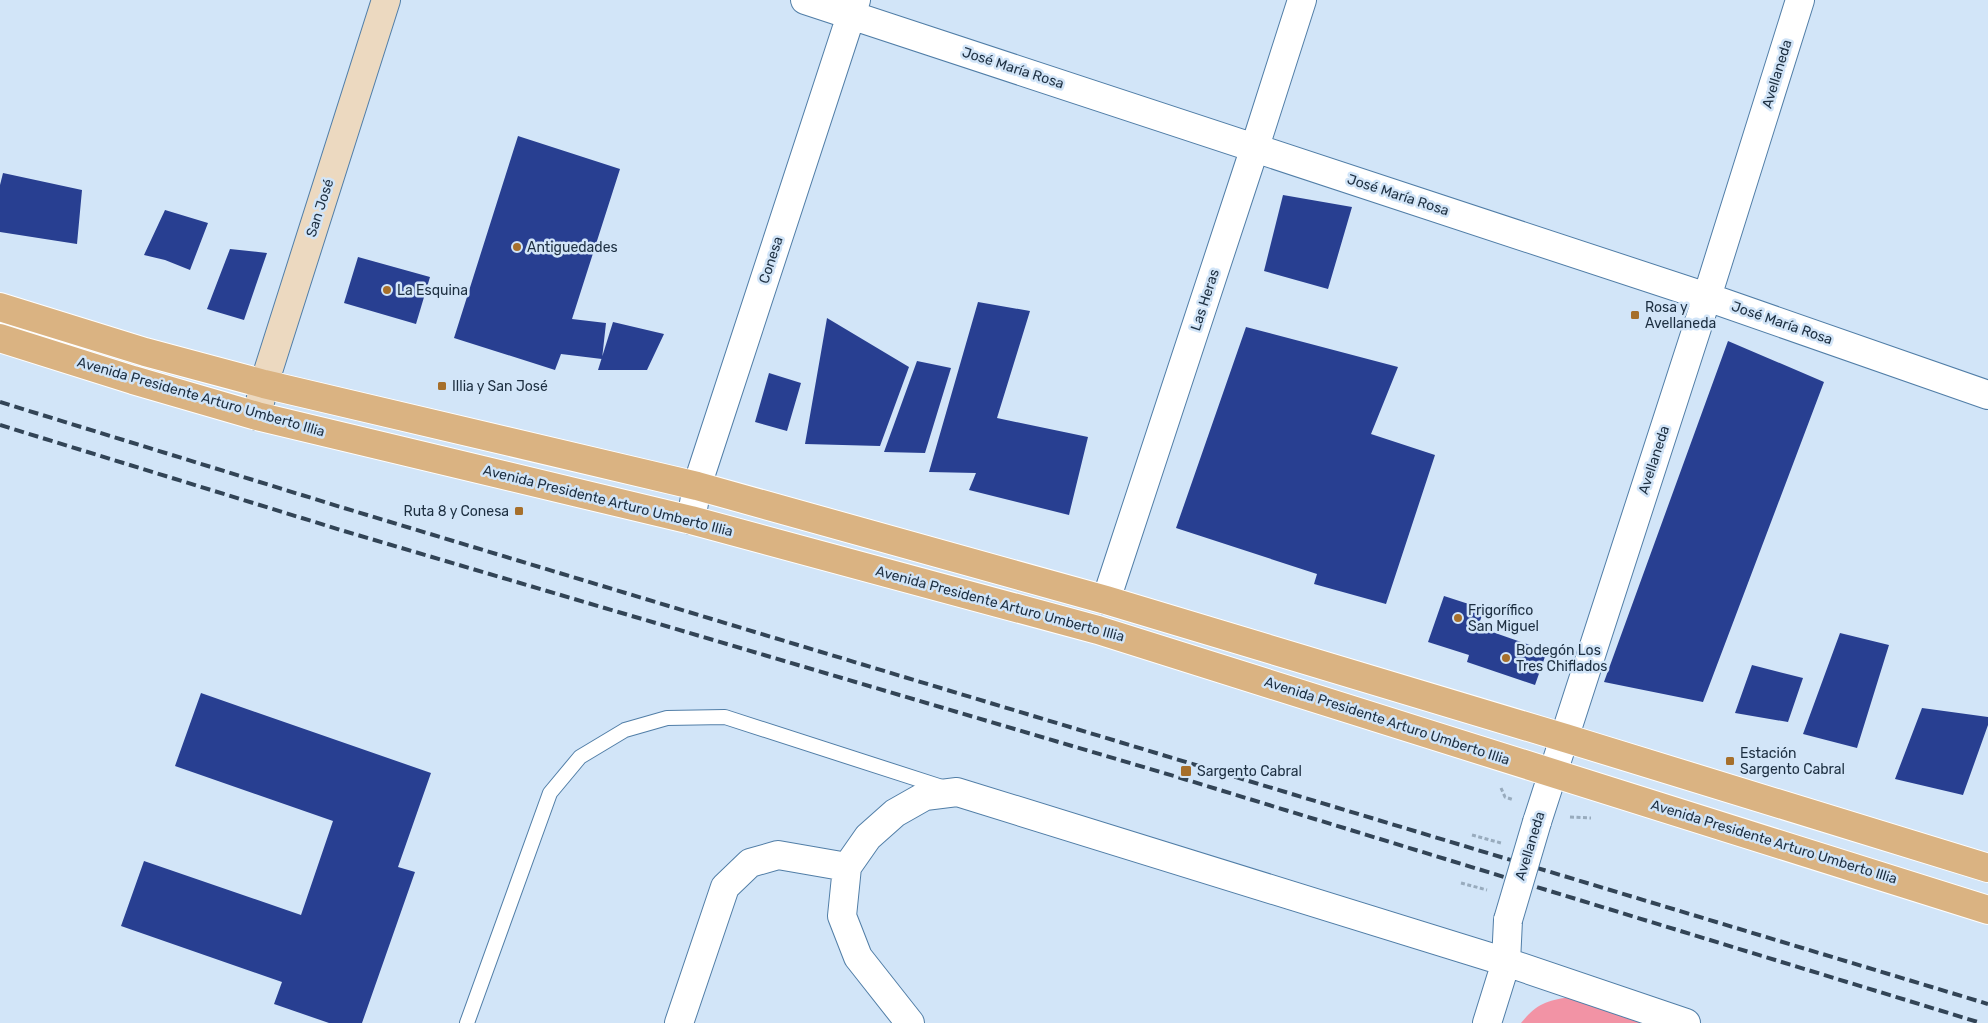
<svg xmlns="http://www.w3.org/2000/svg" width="1988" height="1023" font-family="Rubik,sans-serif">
<rect width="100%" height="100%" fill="#d2e5f8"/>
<path fill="#f293a5" d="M1572 997 1646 1023H1521C1537 1003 1548 1000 1572 997Z"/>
<path fill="#283f91" d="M518 136 620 169 572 319 606 323 602 359 561 354 555 370 454 338Z
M3 173 82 190 77 244 0 232V185Z
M1283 195 1352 207 1328 289 1264 271Z
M165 210 208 223 190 270 165 260 144 255Z
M230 249 267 253 244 320 207 309Z
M358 257 430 277 416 324 344 303Z
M978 302 1030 311 997 418 1088 437 1069 515 969 490 976 473 929 472Z
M827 318 909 367 880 446 805 444Z
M613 322 664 334 647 370H598Z
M1246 327 1398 367 1371 434 1435 455 1386 604 1314 584 1317 574 1176 528Z
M1728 341 1824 382 1703 702 1604 682Z
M917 361 951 368 925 453 884 452Z
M769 373 801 383 787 431 755 422Z
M1444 596 1484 609 1478 627 1547 651 1535 685 1467 662 1469 655 1428 642Z
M1840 633 1889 645 1857 748 1803 734Z
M1752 665 1803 678 1788 722 1735 713Z
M201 693 431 773 398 867 415 872 362 1023H329L274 1004 282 982 121 926 144 861 301 915 333 821 175 766Z
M1922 708 1988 717V725L1963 795 1895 779Z"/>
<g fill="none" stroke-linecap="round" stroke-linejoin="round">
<g stroke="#517ea7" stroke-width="16">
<path id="lane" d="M467 1023 550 793 580 757 625 730 667 718 725 717 942 787"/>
</g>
<g stroke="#517ea7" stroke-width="30">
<path id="street" d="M805 0 1707 297 1988 395
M691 520 697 486 856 0
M1106 600 1255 147 1302 0
M1537 822 1707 297 1800 0
M679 1023 725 887 750 863 778 855 847 867
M910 1023 858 957 842 916 847 867 868 837 895 813 925 796 957 792 1506 962 1686 1023
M1487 1023 1506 962 1508 920"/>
</g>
<g stroke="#517ea7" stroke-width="30">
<path id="secondary" d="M257 416 264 384 386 0"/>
</g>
<g stroke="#fff" stroke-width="30">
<path id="primary" d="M0 307 145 352 264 384 697 486 1106 600 1565 738 1988 868
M0 338 133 380 257 416 691 520 1098 630 1988 910"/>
</g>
<path stroke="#98abbd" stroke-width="3" stroke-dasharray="4 2.5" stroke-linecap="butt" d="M1501 788 1505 797 1514 800
M1570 817 1591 818
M1472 835 1501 843
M1461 883 1487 890"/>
<use href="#lane" stroke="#fff" stroke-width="14"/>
<use href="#street" stroke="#fff" stroke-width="28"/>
<use href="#secondary" stroke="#ecd9c0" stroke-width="28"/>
<use href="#primary" stroke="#dab382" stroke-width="28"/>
<path stroke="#324456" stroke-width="4" stroke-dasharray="10 5" stroke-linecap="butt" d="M0 402 344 508 1988 1004
M0 425 344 531 1184 779 1981 1023"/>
<g stroke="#517ea7" stroke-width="30" stroke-linecap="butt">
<path id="street-bridge" d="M1508 920 1537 822"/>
</g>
<use href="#street-bridge" stroke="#fff" stroke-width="28"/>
</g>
<g fill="#a66f2b" stroke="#d2e5f8" stroke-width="2">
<circle cx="517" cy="247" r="5"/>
<circle cx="387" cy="290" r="5"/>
<rect x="1630" y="310" width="10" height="10" rx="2.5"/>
<rect x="437" y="381" width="10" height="10" rx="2.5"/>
<rect x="514" y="506" width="10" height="10" rx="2.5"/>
<circle cx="1458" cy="618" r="5"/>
<circle cx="1506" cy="658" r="5"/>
<rect x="1725" y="756" width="10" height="10" rx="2.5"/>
<rect x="1180" y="765" width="12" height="12" rx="2.5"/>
</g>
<g text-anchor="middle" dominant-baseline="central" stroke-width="5" stroke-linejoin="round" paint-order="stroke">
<g font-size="14" fill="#1d2f41" stroke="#d2e5f8">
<text transform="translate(1013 68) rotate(18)">José María Rosa</text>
<text transform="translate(1777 74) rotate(-73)">Avellaneda</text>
<text transform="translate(1398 195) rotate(18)">José María Rosa</text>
<text transform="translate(320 208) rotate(-72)">San José</text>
<text transform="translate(771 260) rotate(-72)">Conesa</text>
<text transform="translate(1205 300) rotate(-72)">Las Heras</text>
<text transform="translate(1782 323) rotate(19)">José María Rosa</text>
<text transform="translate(201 397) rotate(16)">Avenida Presidente Arturo Umberto Illia</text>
<text transform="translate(1654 460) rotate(-72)">Avellaneda</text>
<text transform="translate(608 501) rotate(14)">Avenida Presidente Arturo Umberto Illia</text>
<text transform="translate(1000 604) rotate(15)">Avenida Presidente Arturo Umberto Illia</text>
<text transform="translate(1387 721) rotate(18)">Avenida Presidente Arturo Umberto Illia</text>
<text transform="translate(1774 842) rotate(17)">Avenida Presidente Arturo Umberto Illia</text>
<text transform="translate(1530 846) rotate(-73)">Avellaneda</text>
</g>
<g font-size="14" fill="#1d2f41" stroke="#d2e5f8" text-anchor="start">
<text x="527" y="247">Antiguedades</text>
<text x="397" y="290">La Esquina</text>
<text x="1645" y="307">Rosa y<tspan x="1645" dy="16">Avellaneda</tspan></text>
<text x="452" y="386">Illia y San José</text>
<text x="509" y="511" text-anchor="end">Ruta 8 y Conesa</text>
<text x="1468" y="610">Frigorífico<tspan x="1468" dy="16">San Miguel</tspan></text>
<text x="1516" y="650">Bodegón Los<tspan x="1516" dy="16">Tres Chiflados</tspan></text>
<text x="1740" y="753">Estación<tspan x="1740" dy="16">Sargento Cabral</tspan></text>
<text x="1197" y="771">Sargento Cabral</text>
</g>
</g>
</svg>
